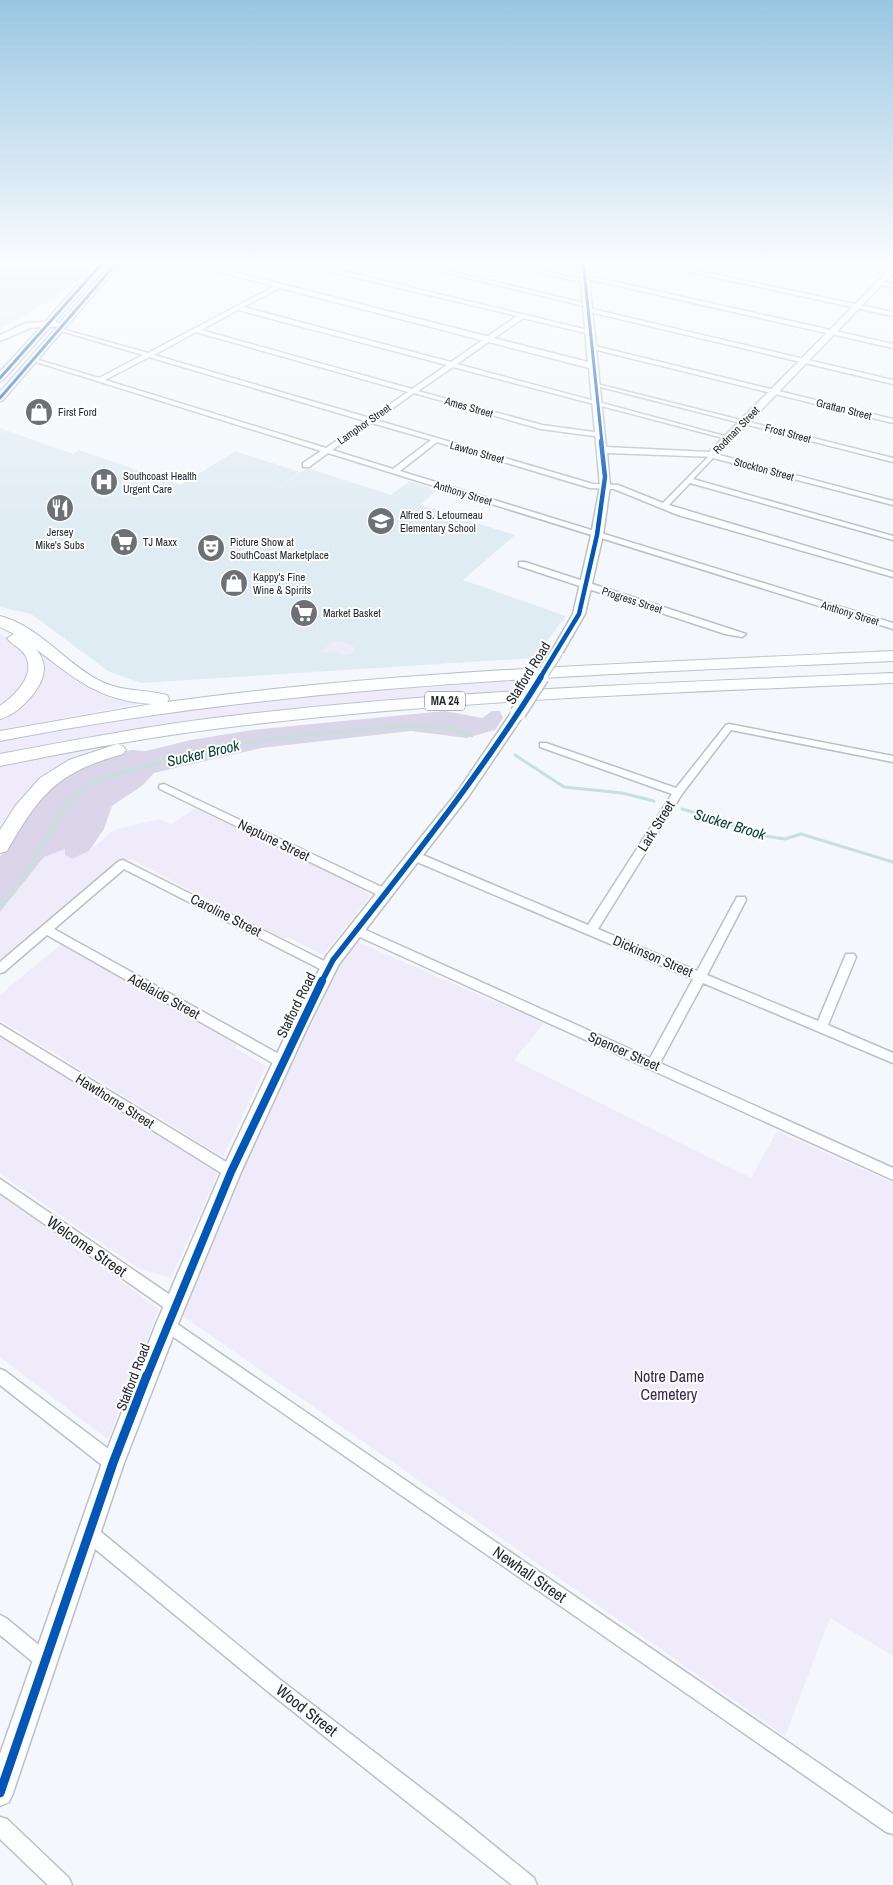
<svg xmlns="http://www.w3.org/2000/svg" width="893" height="1885" font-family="'Archivo Narrow',sans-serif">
<rect width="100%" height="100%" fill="#f4f8fc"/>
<path fill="#e0ecf4" d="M0 260H100L88 273 57 296 0 329Z
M0 428 73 454 79 450 181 485 235 451 300 472 271 493 307 468 391 495 410 481 437 490 420 505 515 535 463 580 566 616 534 658 141 683 108 671 31 614 0 607Z"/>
<path fill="#efebfa" d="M0 634 14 641 27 653 30 677 0 711Z
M339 641 353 646 355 651 348 656 339 654 338 651 320 653 332 642Z
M33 646 77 679 138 702V704L0 730V718L22 702Z
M529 678 519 694 425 699 0 757V740L39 732 304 693Z
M105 747V749L0 837V767Z
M196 808 365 890 364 892 371 895 323 955 288 937 283 939 132 860 118 861 0 964V912L44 857 65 849 72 859 89 851 114 830 159 819 171 824Z
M358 942 544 1023 514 1060 751 1178 777 1131 893 1183V1656L830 1618 785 1736 183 1316 253 1146 339 966Z
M61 944 237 1045 235 1048 266 1066 223 1157 0 1020V995Z
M0 1037 215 1171 217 1176 171 1278 138 1268 0 1174Z
M0 1194 159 1309 109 1437 106 1438 0 1357Z"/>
<path fill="#dbd5e9" d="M445 711 482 718 492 711H500L503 718 495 730 466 738 411 731 261 748 154 773 143 785 112 806 104 829 89 851 72 859 65 855V849L44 857 0 912V857L21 819 57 778 112 754 132 750 146 751 191 740 252 730Z"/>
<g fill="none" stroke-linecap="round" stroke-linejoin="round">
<path stroke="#c3e2d9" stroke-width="3" d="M515 755 564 787 622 793 654 801
M682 809 720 820 758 835 785 839 801 834 893 862
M0 908 25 877 64 806 81 790 105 777 226 746 286 737 399 726 450 728 472 736"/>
<g stroke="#bbc0c4" stroke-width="3">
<path id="street" d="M393 260H403L592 305 589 307Z
M484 260H495L588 281 585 283Z
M553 260H564L586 266 583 268Z
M635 260H646L893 312V316Z
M803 260H811L796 267 791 266Z
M305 262 592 331 593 332 590 334 523 318 457 364 732 438 727 439 453 367 418 391 542 425 601 433 604 435 601 437 541 429 414 393 376 420 593 484 618 485 663 503 712 453 893 501V505L713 458 693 479 893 536V540L690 483 669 505 893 572V577L678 515 614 489 590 488 437 442 400 471 893 623V629L328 453 309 467H303V463L321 451 30 360 35 359 99 378 143 355 58 330V328L148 353 279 284 281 287 243 307 451 362 517 316 303 265ZM238 310 447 365 412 389 201 330ZM196 332 408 392 370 418 154 355ZM149 357 365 421 326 448 105 380ZM372 423 431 440 393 469 332 450Z
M861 264 890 270 893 272 890 274 859 267Z
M585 275 893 344V348L583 278Z
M879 281 893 284V288L877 284Z
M588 308 893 380V384L586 311Z
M591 345 893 419V423L589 348V346Z
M593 383 893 458V462L593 385Z
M519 562H525L746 634 742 637 725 634 519 566Z
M729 724 893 756V762L731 730 682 794 598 929 697 971 737 897H745L746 900 707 975 818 1021 846 954H854L856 957 828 1025 893 1053V1063L703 983 660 1063 893 1168V1180L351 933 349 930 351 927H359L650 1058 693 979 410 859 409 856 414 852 418 853 588 925 672 794 540 747V743H546L676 788 726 725Z
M164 784 388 890 389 893 384 897 380 896 160 789 159 787 160 785Z
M123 860 332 965 334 968 332 971H324L124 869 54 929 286 1058 288 1062 286 1066 282 1067 278 1066 47 935 4 972 0 973V962L119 861Z
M0 1024 236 1168 238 1172 236 1176 231 1178 226 1176 0 1035Z
M0 1179 179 1301 181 1306 179 1311 174 1313 169 1311 0 1193Z
M167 1317 893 1814V1834L886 1832 162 1329 160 1324 162 1319Z
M0 1369 5 1371 119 1457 121 1463 119 1469 113 1471 107 1469 0 1385Z
M89 1525 95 1527 278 1678 464 1821 534 1878 537 1885H512L266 1690 83 1539 81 1533 83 1527Z
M0 1615 6 1618 51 1655 54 1661 51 1667 45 1670 39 1667 0 1635Z
M0 1817 7 1819 69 1878 72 1885H48L0 1839Z"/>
</g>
<g stroke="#bbc0c4" stroke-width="3">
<path id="secondary" d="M115 260H123L3 400 0 401V392L58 326 50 327 3 380 0 381V372L41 327 30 328 0 341V335L26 323 45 322 77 286H83V290L55 321 59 324Z
M173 260H187L588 362 579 260H587L606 447 709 452 893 266V273L716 457 607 453 610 486 603 535 585 614 563 652 557 656 551 652 573 614 591 535 600 486 589 368Z
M518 709 525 713 468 797 339 964 308 1026 241 1172 178 1324 124 1463 13 1793 9 1802 0 1806V1754L102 1463 156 1324 224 1166 290 1026 327 955 458 791 513 710Z"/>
</g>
<g stroke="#bbc0c4" stroke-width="2">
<path id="highway" d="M0 616C39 626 65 663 100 681 122 692 144 689 167 695L169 699 167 702C407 669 651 663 893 651V661C594 675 294 683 0 741V731L152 704C100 701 75 679 36 649 40 654 43 659 44 667 45 687 19 714 0 719V706C16 695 40 671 22 651 17 646 11 644 7 638L14 634 0 627Z
M893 673V683C669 693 445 700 222 728 148 737 74 751 0 766V754C74 740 148 726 222 717 445 690 669 683 893 673Z
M117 744 123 746 126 750 123 754C58 772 40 793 7 851L0 853V830L16 805 40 778 69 760Z"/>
</g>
<use href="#street" fill="#fdfeff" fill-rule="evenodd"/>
<use href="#secondary" fill="#fdfeff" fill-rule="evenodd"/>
<use href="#highway" fill="#fdfeff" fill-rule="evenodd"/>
<g stroke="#bbc0c4" stroke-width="13" stroke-linecap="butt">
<path id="secondary-bridge-far1" d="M540 678 557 652"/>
</g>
<g stroke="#bbc0c4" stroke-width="18" stroke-linecap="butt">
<path id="secondary-bridge" d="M518 713 541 677"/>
</g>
<use href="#secondary-bridge-far1" stroke="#fdfeff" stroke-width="11"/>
<use href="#secondary-bridge" stroke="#fdfeff" stroke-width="15"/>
<g stroke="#fff" stroke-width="5">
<path id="cycleway-far4" d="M583 260 602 443
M0 378 105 260
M0 398 119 260"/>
</g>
<g stroke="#fff" stroke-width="7">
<path id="cycleway-far3" d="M540 678 579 614 597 535 605 477 601 441"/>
</g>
<g stroke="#fff" stroke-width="9">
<path id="cycleway-far2" d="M321 983 333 960C405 868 479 777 541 677"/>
</g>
<g stroke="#fff" stroke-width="11">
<path id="cycleway-far1" d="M147 1376 231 1172 322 981"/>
</g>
<g stroke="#fff" stroke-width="12">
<path id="cycleway" d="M0 1793 113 1463 147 1375"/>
</g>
<use href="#cycleway-far4" stroke="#0057b8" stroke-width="3"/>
<use href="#cycleway-far3" stroke="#0057b8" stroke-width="4.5"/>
<use href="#cycleway-far2" stroke="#0057b8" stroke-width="5.5"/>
<use href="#cycleway-far1" stroke="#0057b8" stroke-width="8"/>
<use href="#cycleway" stroke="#0057b8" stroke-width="9"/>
</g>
<linearGradient id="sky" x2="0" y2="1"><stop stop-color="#99c6e2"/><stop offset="0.5" stop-color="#fafcfe"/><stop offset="1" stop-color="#fafcfe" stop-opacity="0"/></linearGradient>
<rect width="893" height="524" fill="url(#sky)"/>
<defs>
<g id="shop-disc" transform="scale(1.4375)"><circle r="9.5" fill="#6d7175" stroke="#fff"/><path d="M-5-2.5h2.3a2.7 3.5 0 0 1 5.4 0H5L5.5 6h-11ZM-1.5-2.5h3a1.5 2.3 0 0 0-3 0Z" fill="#fff"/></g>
<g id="hospital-disc" transform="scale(1.4375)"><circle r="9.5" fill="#6d7175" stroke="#fff"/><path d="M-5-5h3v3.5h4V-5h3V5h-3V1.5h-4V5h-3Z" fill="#fff"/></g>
<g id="restaurant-disc" transform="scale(1.4375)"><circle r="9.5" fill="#6d7175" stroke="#fff"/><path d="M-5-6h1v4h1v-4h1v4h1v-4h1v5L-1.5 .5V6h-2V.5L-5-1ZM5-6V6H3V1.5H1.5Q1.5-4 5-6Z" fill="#fff"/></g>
<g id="school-disc" transform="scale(1.4375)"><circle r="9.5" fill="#6d7175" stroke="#fff"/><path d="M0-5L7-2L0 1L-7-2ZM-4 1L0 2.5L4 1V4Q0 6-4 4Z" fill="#fff"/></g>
<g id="supermarket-disc" transform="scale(1.4375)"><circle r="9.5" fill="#6d7175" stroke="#fff"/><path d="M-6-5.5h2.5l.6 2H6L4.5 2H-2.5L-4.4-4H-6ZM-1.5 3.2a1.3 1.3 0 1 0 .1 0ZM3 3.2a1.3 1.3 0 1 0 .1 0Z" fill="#fff"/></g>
<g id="theatre-disc" transform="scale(1.4375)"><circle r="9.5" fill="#6d7175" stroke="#fff"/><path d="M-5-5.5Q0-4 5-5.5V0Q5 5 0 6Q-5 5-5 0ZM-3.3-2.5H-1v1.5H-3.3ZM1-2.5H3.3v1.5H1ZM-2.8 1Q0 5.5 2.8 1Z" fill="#fff"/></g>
</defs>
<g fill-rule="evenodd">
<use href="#shop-disc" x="39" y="412"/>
<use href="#hospital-disc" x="104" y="482"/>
<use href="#restaurant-disc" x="60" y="508"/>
<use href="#school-disc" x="381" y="521"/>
<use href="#supermarket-disc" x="124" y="542"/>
<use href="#theatre-disc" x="211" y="548"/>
<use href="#shop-disc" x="234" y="583"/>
<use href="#supermarket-disc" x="304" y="613"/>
</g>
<g text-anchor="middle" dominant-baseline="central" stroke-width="4" stroke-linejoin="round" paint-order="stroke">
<g font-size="11" fill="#24292d" stroke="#fff">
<text transform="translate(469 407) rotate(16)">Ames Street</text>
<text transform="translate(844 409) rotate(14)">Grattan Street</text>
<text transform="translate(364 424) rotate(-35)">Lamphor Street</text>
<text transform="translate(736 430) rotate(-46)">Rodman Street</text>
<text transform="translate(788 433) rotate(15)">Frost Street</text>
<text transform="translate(477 452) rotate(16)">Lawton Street</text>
<text transform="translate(764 469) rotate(15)">Stockton Street</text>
<text transform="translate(463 493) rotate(17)">Anthony Street</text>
<text transform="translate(632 600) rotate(18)">Progress Street</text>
<text transform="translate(850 613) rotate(17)">Anthony Street</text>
</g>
<g font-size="11" fill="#24292d" stroke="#fff" text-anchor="start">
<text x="58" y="412">First Ford</text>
<text x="123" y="476">Southcoast Health<tspan x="123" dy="13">Urgent Care</tspan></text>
<text x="400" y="515">Alfred S. Letourneau<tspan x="400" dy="13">Elementary School</tspan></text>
<text x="60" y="532" text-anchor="middle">Jersey<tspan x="60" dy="13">Mike's Subs</tspan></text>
<text x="143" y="542">TJ Maxx</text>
<text x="230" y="542">Picture Show at<tspan x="230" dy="13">SouthCoast Marketplace</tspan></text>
<text x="253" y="577">Kappy's Fine<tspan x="253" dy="13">Wine &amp; Spirits</tspan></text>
<text x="323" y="613">Market Basket</text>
</g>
<rect fill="#fff" stroke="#66696c" stroke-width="1" x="425" y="691.5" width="40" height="19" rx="4"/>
<g font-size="12" font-weight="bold" fill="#24292d">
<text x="445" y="701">MA 24</text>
</g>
<g font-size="14" fill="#24292d" stroke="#fff">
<text transform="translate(528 673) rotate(-58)">Stafford Road</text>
<text transform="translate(656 826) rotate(-58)">Lark Street</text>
<text transform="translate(274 840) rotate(26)">Neptune Street</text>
<text transform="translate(226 915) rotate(27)">Caroline Street</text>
<text transform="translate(653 956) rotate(23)">Dickinson Street</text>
<text transform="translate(164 996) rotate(29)">Adelaide Street</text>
<text transform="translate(296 1005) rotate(-64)">Stafford Road</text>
<text transform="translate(624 1051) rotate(24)">Spencer Street</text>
<text transform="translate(115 1101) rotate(32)">Hawthorne Street</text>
<text transform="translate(133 1377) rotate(-69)">Stafford Road</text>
</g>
<g font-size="15" font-style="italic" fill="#064335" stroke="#fff">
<text transform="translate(203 753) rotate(-13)">Sucker Brook</text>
<text transform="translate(730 824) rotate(17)">Sucker Brook</text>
</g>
<g font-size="16" fill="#24292d" stroke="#fff">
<text transform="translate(87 1246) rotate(35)">Welcome Street</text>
<text transform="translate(530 1574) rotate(35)">Newhall Street</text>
<text transform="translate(307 1710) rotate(38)">Wood Street</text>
</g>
<g font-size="16" fill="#3c2752" stroke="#fff">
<text x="669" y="1376">Notre Dame<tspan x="669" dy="18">Cemetery</tspan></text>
</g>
</g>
</svg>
